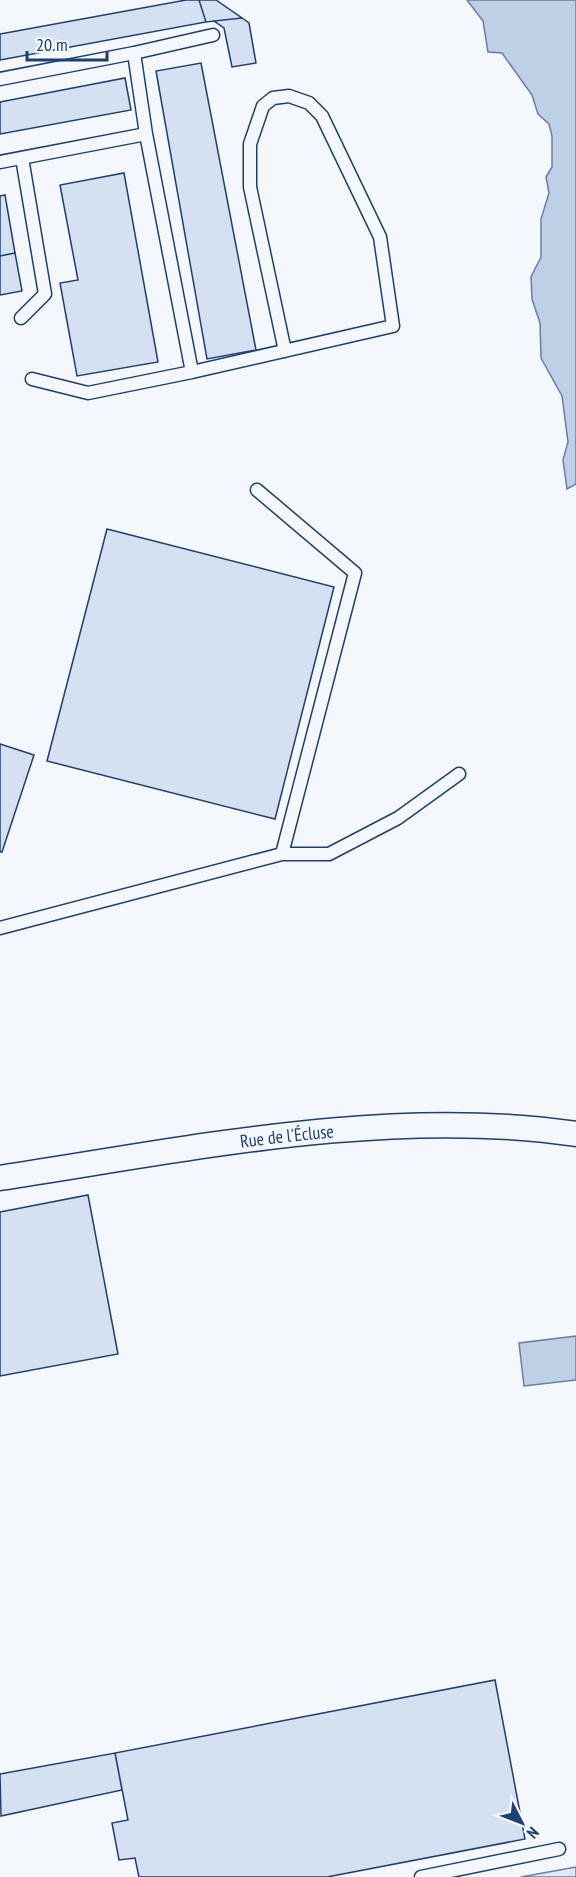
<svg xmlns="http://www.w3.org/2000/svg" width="576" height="1877" font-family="'PT Sans Narrow',sans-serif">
<rect width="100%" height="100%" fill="#f4f7fb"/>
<path fill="#e3e8f0" stroke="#687fa3" stroke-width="1.5" d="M576 1867V1877H521Z"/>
<path fill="#bed0e5" stroke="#687fa3" stroke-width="1.5" d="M467 0H576V484L567 489 563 460 568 442 562 396 541 358 540 323 532 299 531 277 541 257V219L549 193 546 177 552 167V136L549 124 538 114 532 95 502 53 488 52 483 21Z
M576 1336V1380L524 1386 519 1343Z"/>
<path fill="#d5e0f0" stroke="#1d3f73" stroke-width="1.5" d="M186 0H199L206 22 0 60V34Z
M199 0H216L242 18 206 22Z
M242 18 249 23 256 63 232 67 224 28 214 21Z
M201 63 256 350 207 359 156 71Z
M125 78 131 110 0 134V102Z
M124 173 158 362 77 376 60 283 78 280 60 185Z
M5 195 15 253 0 256V196Z
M15 253 22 291 0 295V256Z
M107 529 334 587 275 819 47 761Z
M0 744 34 755 2 852H0Z
M88 1195 118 1354 0 1376V1212Z
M495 1680 525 1839 327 1877H139L135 1858 119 1860 112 1823 128 1820 115 1753Z
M115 1753 122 1790 1 1816 0 1774Z"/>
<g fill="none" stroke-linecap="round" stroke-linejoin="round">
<g stroke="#1d3f73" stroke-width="15">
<path id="lane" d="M134 53 213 35
M0 79 134 53 146 134
M0 162 146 134 192 372 88 393 32 379
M21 318 45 294 22 158
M192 372 393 326 380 237 322 116 309 103 289 96 273 98 263 106 250 144V187L285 351
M257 490 355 573 282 854
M0 928 282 854H329L398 818 459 774
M421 1877 559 1849"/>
</g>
<g stroke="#1d3f73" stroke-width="27">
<g id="street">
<path id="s1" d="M0 1178C185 1150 389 1106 576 1134"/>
</g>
</g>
<use href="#lane" stroke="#f4f7fb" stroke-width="12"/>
<use href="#street" stroke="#f4f7fb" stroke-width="24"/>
</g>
<g text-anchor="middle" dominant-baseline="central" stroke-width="4.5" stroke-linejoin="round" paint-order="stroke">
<g font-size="18" fill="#1d3f73" stroke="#f4f7fb">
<text stroke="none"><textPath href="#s1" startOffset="290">Rue de l'Écluse</textPath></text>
</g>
</g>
<g transform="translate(522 1823) rotate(132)" stroke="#f4f7fb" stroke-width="4.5" paint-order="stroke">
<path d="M0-4.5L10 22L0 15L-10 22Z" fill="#1d3f73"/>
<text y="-9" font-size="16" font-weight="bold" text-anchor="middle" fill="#1d3f73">N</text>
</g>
<path d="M27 51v9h80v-9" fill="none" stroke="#1d3f73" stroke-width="3"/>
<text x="36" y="51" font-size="18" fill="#1d3f73" stroke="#f4f7fb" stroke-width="4.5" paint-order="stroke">20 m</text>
</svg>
